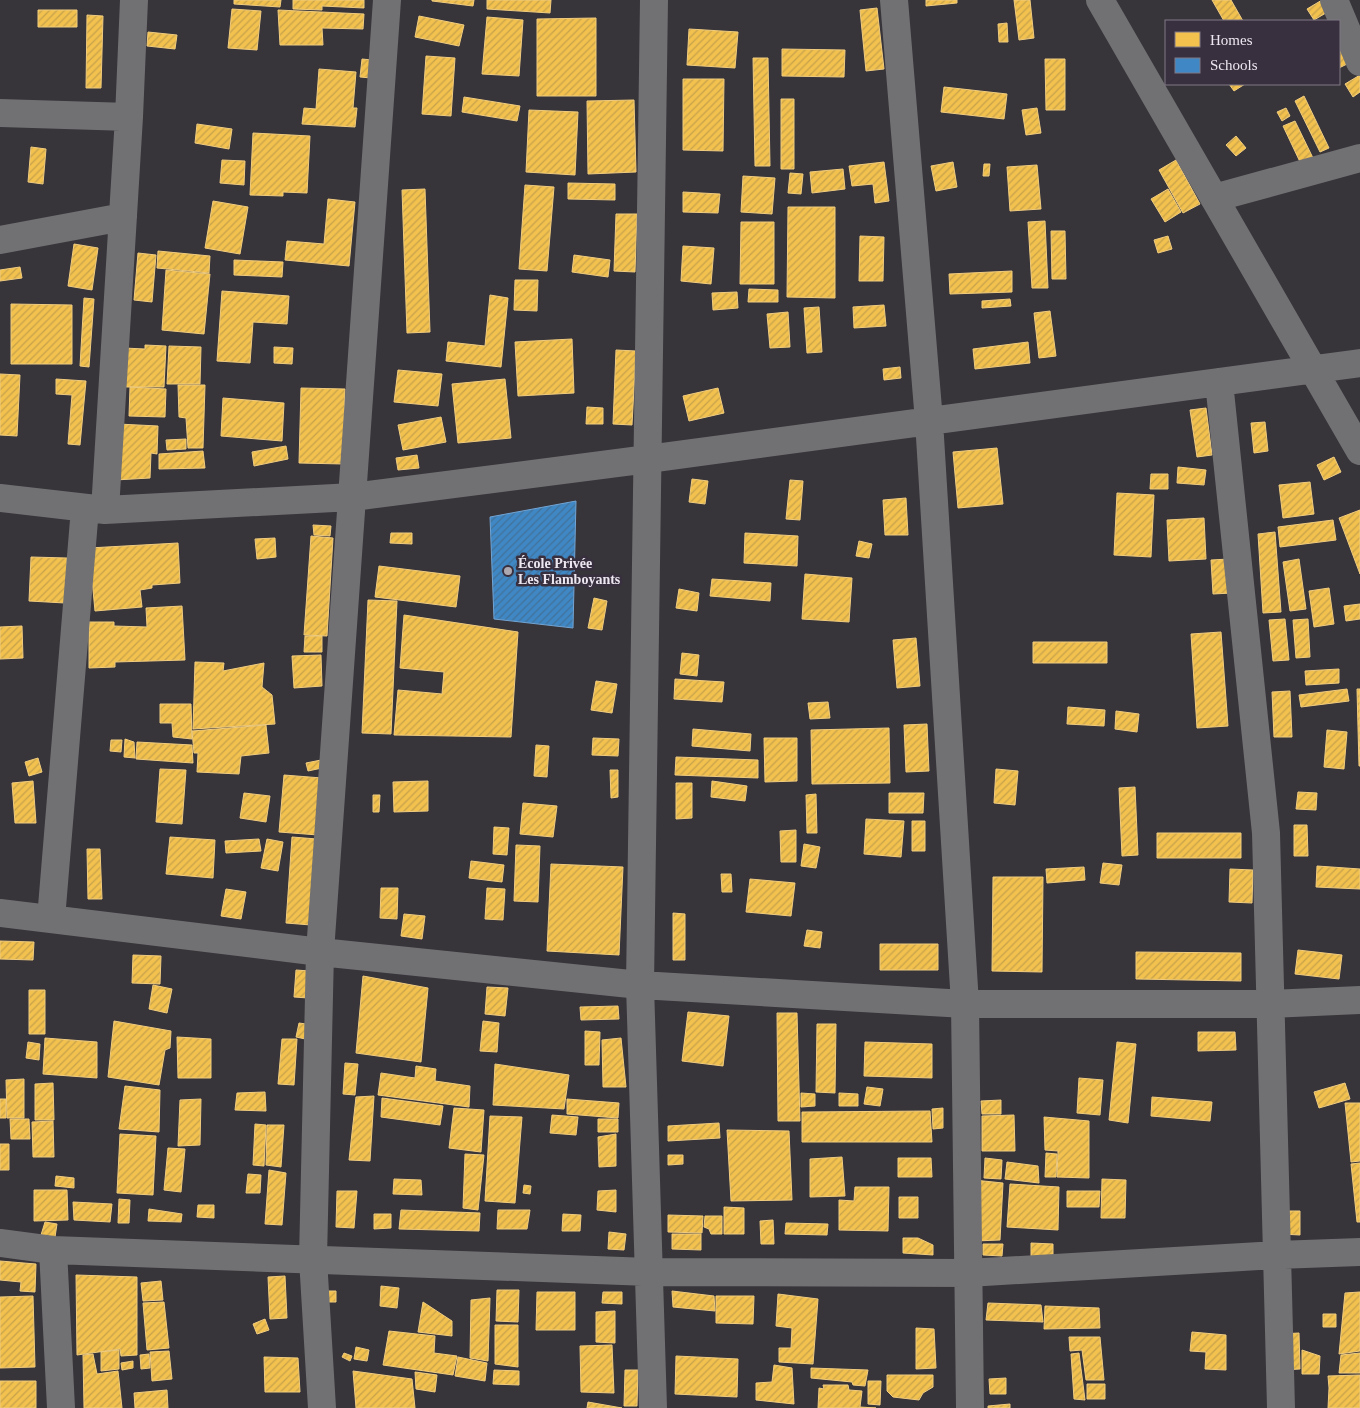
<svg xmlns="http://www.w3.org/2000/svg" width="1360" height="1408" font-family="'Times New Roman',serif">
<defs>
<pattern id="homes-hatch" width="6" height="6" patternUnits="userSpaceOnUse" patternTransform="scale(1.25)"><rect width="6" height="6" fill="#f2c14e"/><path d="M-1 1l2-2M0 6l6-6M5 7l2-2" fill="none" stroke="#c7a24c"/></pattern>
<pattern id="schools-hatch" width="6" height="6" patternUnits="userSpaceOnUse" patternTransform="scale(1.25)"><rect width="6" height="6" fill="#3f88c5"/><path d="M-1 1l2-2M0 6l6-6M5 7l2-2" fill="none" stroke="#427199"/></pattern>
</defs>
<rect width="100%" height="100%" fill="#37343a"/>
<path fill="url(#homes-hatch)" stroke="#f0cc7f" d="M234 0H281L280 7 234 4Z
M293 0H364V8L322 6V10L293 9Z
M432 0H474L473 6 432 1Z
M487 0H551L550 13 487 9Z
M926 0H957V3L926 6Z
M1014 0H1030L1034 38 1019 40Z
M1212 0H1231L1243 21H1224Z
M1322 0 1336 7 1314 20 1307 9Z
M877 8 884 69 866 71 860 10Z
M232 9 261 11 257 50 228 48Z
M38 10H77V27H38Z
M278 10 364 14 363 29 322 28 323 45H280Z
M87 15 103 16 101 88H86Z
M419 16 464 25 459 46 415 37Z
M487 17 523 20 519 76 482 74Z
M596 18V96H537V19Z
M1007 23 1008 42H999L998 24Z
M689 29 738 32 735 68 687 65Z
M148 32 177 35 175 49 147 46Z
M1339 36 1349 63 1339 68Z
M782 49 845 50 844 77 782 76Z
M426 56 455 58 451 116 422 114Z
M753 58H768L770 166H755Z
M362 59 372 60 371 78 360 77Z
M1045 59H1065V110H1046Z
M319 69 356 72 353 108H357L355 127 302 124 304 108 316 109Z
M1360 75V92L1353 97 1345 84Z
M683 79H724L723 151 683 150Z
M1229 84H1245L1234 91Z
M944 87 1007 94 1004 119 941 112Z
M1304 96 1329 148 1320 152 1295 101Z
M464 97 520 106 517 121 462 112Z
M781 99H794V169H781Z
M634 100 636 172 588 174 587 101Z
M1037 108 1041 133 1026 135 1022 110Z
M1286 108 1290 116 1282 121 1277 112Z
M529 110 578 112 575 175 526 172Z
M1295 121 1313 158 1301 164 1283 126Z
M197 124 232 129 229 149 195 143Z
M253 133 310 136 307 193 283 192V196L250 195Z
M1236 136 1246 148 1236 156 1226 145Z
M31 147 46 149 43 184 28 182Z
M222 160 245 161 244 185 220 183Z
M1176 160 1200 204 1183 213 1159 170Z
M884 162 889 201 875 203 873 184 852 186 849 166Z
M953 162 957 187 936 191 931 166Z
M984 164H990L989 176H983Z
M1037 165 1041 209 1010 211 1007 167Z
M843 169 845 189 812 193 810 172Z
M790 173 803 174 801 194 788 193Z
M743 176 775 178 772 214 741 212Z
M568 183 615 184V200L568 199Z
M525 185 554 187 547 271 519 269Z
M425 189 430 332 407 333 402 190Z
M1168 189 1181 212 1165 222 1151 199Z
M683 192 720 194 718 213 683 212Z
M328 199 355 202 349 266 285 260 287 241 324 244Z
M213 201 248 207 240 254 205 248Z
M788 207H835V298L787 297Z
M616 214H637L635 272 614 271Z
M1045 221 1048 288H1032L1028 222Z
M741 222H774V284H740Z
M1051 231H1065L1066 279H1052Z
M860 236 884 237 883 281H859Z
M1168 236 1172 249 1158 253 1154 240Z
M74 244 98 248 92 290 68 286Z
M683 246 714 248 711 284 681 281Z
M158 251 210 256 209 273 157 268Z
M138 253 156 255 152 302 134 300Z
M574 255 610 260 608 277 572 272Z
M234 260 283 262 282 277 234 275Z
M20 267 22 278 0 281V270Z
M166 270 210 274 204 334 162 330Z
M1012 271V292L950 294 949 274Z
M515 280H538L537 311 514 310Z
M749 289 778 290V302H748Z
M222 291 289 296 287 324 253 322 250 363 217 361Z
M737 292 738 308 713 310 712 293Z
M490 295 508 298 501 367 446 361 448 342 485 346Z
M84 298 94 299 89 367 80 366Z
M1010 299 1011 306 982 308V301Z
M11 304 72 305V364H11Z
M884 305 886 326 854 328 853 307Z
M819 307 822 352 807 353 804 308Z
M1050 311 1056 356 1039 358 1034 313Z
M788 312 790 347 770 348 767 314Z
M572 339 574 393 518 396 515 342Z
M1028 342 1030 363 975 369 973 349Z
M145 345 166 346 164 387H122L124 348 145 349Z
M169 346 201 347 200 384H167Z
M274 347 293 348 292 364 274 363Z
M616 350 636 351 632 425 613 424Z
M900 367 901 378 884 380 883 369Z
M398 370 442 374 438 406 394 402Z
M0 374 20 375 17 436 0 435Z
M56 379 86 381 80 445 68 444 72 395 56 394Z
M505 379 511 438 458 443 452 384Z
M178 385H205L203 448H188L186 418 179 417Z
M130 387 166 389 165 417 129 416Z
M301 388 345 389 343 464 299 463Z
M718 388 724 413 689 421 683 396Z
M223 398 284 403 282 441 221 436Z
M587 407 603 408V424H586Z
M1206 408 1212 455 1197 457 1190 410Z
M441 417 446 442 403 450 398 425Z
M1265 422 1268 451 1254 453 1251 423Z
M118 424 158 426 157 454 151 453 150 478 115 480Z
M186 439V449L167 450 166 440Z
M286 446 288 459 254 466 252 452Z
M997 448 1003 504 958 508 953 452Z
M203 451 205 468 159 469V454Z
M417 455 419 468 398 470 396 458Z
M1334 457 1341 472 1324 480 1317 465Z
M1178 467 1206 470 1204 485 1177 483Z
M1151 474H1168V489H1150Z
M692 479 708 481 705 504 689 502Z
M790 480 803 481 800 520 786 519Z
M1310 482 1314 514 1283 518 1279 485Z
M1117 493 1154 495 1151 557 1114 555Z
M906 498 908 535H885L883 500Z
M1360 510V574L1339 518Z
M1204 518 1206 559 1169 561 1167 520Z
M1333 520 1336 540 1280 547 1278 527Z
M313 525 331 526 330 536 314 535Z
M1275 532 1281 612 1263 613 1258 534Z
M391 533H412V544L390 543Z
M745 533 798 536 797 566 744 563Z
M311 536 333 538 327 636 304 635Z
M275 538 276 557 257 559 255 539Z
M859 541 872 544 869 558 856 556Z
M178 543 180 583 152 585V588L140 590 142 607 95 611 89 548Z
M31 557 67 558 65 603 29 601Z
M1229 559 1232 593 1213 594 1211 560Z
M1299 559 1306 609 1290 611 1283 562Z
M379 566 460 576 456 607 375 597Z
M805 574 852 578 849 622 802 619Z
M712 579 771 583 770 601 710 596Z
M1329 588 1334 624 1314 627 1309 591Z
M679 589 699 593 697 611 676 608Z
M594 598 607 601 602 630 588 628Z
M368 600 397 601 391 734 362 733Z
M1360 604V619L1346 621 1344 606Z
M182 606 185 660 115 662V667L89 668V622H114V626L147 627 146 608Z
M404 615 518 632 511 737 394 735 398 690 442 694 444 672 400 668Z
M1285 619 1289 660 1273 661 1269 620Z
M1308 619 1310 657 1296 658 1293 620Z
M22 626 23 658 0 659V627Z
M1221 632 1228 726 1197 728 1191 634Z
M305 636H322V652H304Z
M916 638 920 686 897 688 893 640Z
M1033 642H1107V663H1033Z
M682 653 699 655 697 676 680 674Z
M321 655 322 686 294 688 292 656Z
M195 662 224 663 223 671 264 663 262 687 272 695 275 724 193 729Z
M1339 669V683L1306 685 1305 671Z
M675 679 724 682 722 702 674 699Z
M596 681 617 684 612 713 591 710Z
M1347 689 1349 701 1301 707 1299 695Z
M1357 689H1360V766H1359Z
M1290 691 1292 737H1274L1272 692Z
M828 702 830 718 810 719 808 703Z
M160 704H191L192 739 173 737 172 723H160Z
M1068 707 1105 710 1104 726 1067 724Z
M1116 711 1139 714 1137 732 1115 729Z
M927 724 929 771 906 772 904 725Z
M266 725 269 753 241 756 239 774 197 772 198 753H194L192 731Z
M889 728 890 783 812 784 811 730Z
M693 729 751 734 750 751 692 746Z
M1327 730 1347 732 1344 769 1324 767Z
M593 738 619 739 618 756 592 755Z
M764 738H797V781L765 782Z
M125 739 134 742 135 758 124 757Z
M111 740H122L121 752 110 751Z
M137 742 192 745 193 763 136 759Z
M536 745 549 746 547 777 534 776Z
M676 757 758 760V778L675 775Z
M38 758 42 772 29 776 25 762Z
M321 760 322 768 308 771 306 763Z
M160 769 186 770 182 824 156 822Z
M996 769 1018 771 1015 805 994 803Z
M610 770H618V797L611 798Z
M284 775 322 778 318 835 279 832Z
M33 781 36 823H15L12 783Z
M428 781V811L394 812 393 782Z
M712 781 747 786 745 801 711 797Z
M676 783H692V818L676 819Z
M1135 787 1138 855 1122 856 1119 788Z
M1298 792 1317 793 1316 810 1296 809Z
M244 793 270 796 266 822 240 818Z
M889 793H924L923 813H889Z
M816 794 817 833H807L806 795Z
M373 795H380L379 812H373Z
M523 803 557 806 553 837 520 834Z
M866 819 904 821 901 857 864 854Z
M912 821H925V851H912Z
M1294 825H1307L1308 856H1294Z
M494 827 509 828 507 855 493 854Z
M796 830V862H781L780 831Z
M1157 833H1241V858H1157Z
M170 837 215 840 213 878 166 874Z
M292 837 317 839 311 925 286 923Z
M259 839 261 851 226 853 225 841Z
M267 839 283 842 278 871 261 868Z
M804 844 820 847 816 868 801 866Z
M516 845 540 846 538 902 514 901Z
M87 849H100L102 899H88Z
M471 861 504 865 502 882 469 878Z
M1103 863 1122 865 1119 885 1100 883Z
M551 864 623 867 619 955 547 951Z
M1317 866 1360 869V889L1316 887Z
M1084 867 1085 880 1047 883 1046 869Z
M1230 869 1253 870 1252 903 1229 902Z
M721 874H731L732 892H722Z
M993 877H1043L1042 972 992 971Z
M750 879 795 883 791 916 746 912Z
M381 888H398L397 919 380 918Z
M487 888 505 889 503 920 485 919Z
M226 889 246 892 241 919 221 916Z
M673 913 685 914V960H673Z
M404 914 425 916 422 939 401 936Z
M807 930 822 932 820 948 804 946Z
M0 941 34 942 33 960 0 959Z
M880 944H938V970H880Z
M1298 950 1342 955 1339 979 1295 974Z
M1136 952 1241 953V981L1136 979Z
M133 955 161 956 160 984 132 983Z
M296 970 310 971 308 998 294 997Z
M363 976 428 988 421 1062 356 1053Z
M153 985 172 989 167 1013 149 1009Z
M487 987 508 988 505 1016 485 1014Z
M29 990H45V1034H29Z
M618 1006 619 1019 581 1020 580 1007Z
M688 1012 729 1016 723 1066 682 1061Z
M777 1013H797L800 1121H778Z
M114 1021 171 1031 170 1048 165 1050 159 1085 108 1077Z
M483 1021 499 1023 497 1052 480 1051Z
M299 1023 313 1025 310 1040 296 1037Z
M817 1024H836L835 1093 816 1092Z
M585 1031 600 1032 599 1065H585Z
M1198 1032H1235L1236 1050 1198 1051Z
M177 1037 211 1039V1078H178Z
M45 1038 97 1042V1078L43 1074Z
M621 1038 626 1087H603L602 1040Z
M282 1039H297L294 1085 278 1084Z
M28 1042 40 1044 39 1060 26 1058Z
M865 1042 932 1044V1078L864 1076Z
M1117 1042 1136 1044 1128 1123 1109 1120Z
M345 1063 358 1064 355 1095 343 1094Z
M495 1064 569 1075 564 1109 493 1105Z
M416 1066 436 1069 435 1081 470 1086 469 1107 378 1095 381 1073 415 1078Z
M1079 1078 1103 1080 1100 1115 1077 1113Z
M24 1079V1118H7L6 1080Z
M53 1083 54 1120H35V1084Z
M1345 1083 1350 1099 1319 1108 1314 1092Z
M125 1086 160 1090 159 1132 119 1129Z
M867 1087 883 1089 880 1106 864 1104Z
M265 1092 266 1111 235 1110 237 1093Z
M801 1093 815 1094V1106L801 1107Z
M839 1093 858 1094V1106H839Z
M374 1096 370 1161 349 1160 356 1097Z
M1152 1097 1212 1102 1210 1121 1151 1116Z
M382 1098 443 1106 440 1125 381 1117Z
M0 1099H6V1118H0Z
M201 1099 200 1145 178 1146 180 1100Z
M567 1099 619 1103 618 1118 567 1114Z
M1001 1100V1114H982L981 1101Z
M1345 1103H1360V1161L1351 1162Z
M454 1108 484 1110 481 1152 449 1148Z
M943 1108V1128L933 1129 932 1109Z
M930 1111 932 1142H802V1112Z
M552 1115 578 1117 576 1135 550 1133Z
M1014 1115 1015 1151H982V1116Z
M490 1116 522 1117 515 1203 485 1201Z
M1044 1117 1089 1121V1178L1057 1177 1058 1151 1045 1150Z
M10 1119H29L30 1139H11Z
M598 1119H618V1132H598Z
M53 1121 54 1157H33L32 1122Z
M719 1123 720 1138 668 1141V1126Z
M255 1124 266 1125 264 1166 253 1165Z
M267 1125H284L281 1167 266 1165Z
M727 1130 789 1131 792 1200 731 1201Z
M120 1134 156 1136 153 1195 117 1193Z
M616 1134V1166L599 1167 598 1137Z
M0 1144H9V1170H0Z
M168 1148 185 1149 181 1192 164 1190Z
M1046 1153 1057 1154 1056 1177H1045Z
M465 1154 484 1155 478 1210 463 1208Z
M668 1155H683V1164L668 1165Z
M842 1157 845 1196 810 1197V1159Z
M898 1158H931L932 1177H898Z
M985 1158 1002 1160 1001 1179 984 1178Z
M1007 1162 1038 1166 1039 1183 1005 1179Z
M1360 1163V1222H1357L1351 1164Z
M269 1170 286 1173 282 1225 265 1224Z
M248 1174 261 1175 260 1193H246Z
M56 1176 74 1178V1188L55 1186Z
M394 1179 421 1180 422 1195 393 1194Z
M1102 1179 1126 1180 1125 1218H1101Z
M974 1180 1003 1183 1000 1240 975 1241Z
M1010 1184 1059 1187 1058 1230 1007 1227Z
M524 1185 531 1186 530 1194 523 1193Z
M855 1187H889L888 1231 839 1230V1200L854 1201Z
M34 1190H67L68 1220 34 1221Z
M616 1190V1212L597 1210 598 1191Z
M337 1191H357L354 1228 336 1227Z
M1067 1191H1100L1099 1207H1067Z
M899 1197H918V1218H899Z
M119 1199 130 1200 129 1223H118Z
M73 1202 112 1204 110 1222 74 1220Z
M198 1205H214V1218L197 1217Z
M724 1207 744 1208V1234H724Z
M149 1209 182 1214 181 1222 148 1221Z
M401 1210 480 1213 479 1231 399 1229Z
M498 1210H530L527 1229H497Z
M1282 1211H1300V1235L1281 1234Z
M374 1214H391V1228L374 1229Z
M563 1214 581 1215 580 1231H562Z
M668 1215 703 1216 702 1233 668 1232Z
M705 1216H722V1234H711L709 1229 704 1227Z
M773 1220 774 1244H761L760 1221Z
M45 1222 57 1224 55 1237 41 1235Z
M786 1223 828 1224 827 1235 785 1234Z
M609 1232 626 1234 624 1250 608 1249Z
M672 1234H701V1250L672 1249Z
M903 1238H918L933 1245V1255L903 1253Z
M1031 1243 1053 1244V1257H1031Z
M983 1244H1003L1002 1256 983 1255Z
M0 1261 36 1264 35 1292 20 1291 21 1282 0 1280Z
M76 1275 137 1277V1355L121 1356 120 1349 77 1355Z
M285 1276 287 1318 270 1319 268 1277Z
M161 1281 163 1300 143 1301 141 1283Z
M381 1286 399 1288 397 1308 380 1306Z
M497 1290H519L518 1322 496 1321Z
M326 1291H336V1302H327Z
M672 1291 714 1296 715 1311 673 1307Z
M537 1292H575V1330H536Z
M603 1292H622V1304L602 1303Z
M1360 1292V1351L1339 1354 1345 1293Z
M778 1294 818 1299 813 1364 779 1362V1348H791L792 1328 776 1326Z
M33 1296 35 1367 0 1368V1297Z
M716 1296H754L753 1324 716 1323Z
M490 1298 488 1361 470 1358 471 1300Z
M164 1302 169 1348 147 1350 143 1303Z
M423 1302 452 1321V1336L418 1332Z
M988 1303 1041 1305 1043 1322 986 1320Z
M1045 1306 1099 1308 1100 1328 1044 1329Z
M615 1311V1343L596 1342V1312Z
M1323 1314H1336V1327H1323Z
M265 1319 269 1330 257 1334 253 1324Z
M495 1325H518V1367L495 1364Z
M916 1328 934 1329 936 1368 916 1369Z
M389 1331 435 1336 434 1353 457 1356 453 1375 383 1365Z
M1192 1332 1226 1335V1370L1205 1369 1206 1352 1190 1351Z
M1299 1333 1300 1369 1282 1370 1280 1334Z
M1069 1337H1100L1104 1380H1086L1082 1350 1070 1351Z
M612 1345 614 1393 581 1392 580 1346Z
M356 1347 369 1350 367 1361 354 1359Z
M119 1350V1369L101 1371V1352Z
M1302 1350 1320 1356 1319 1374H1302Z
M169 1351 172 1379 152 1381 150 1352Z
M344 1353 352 1356 350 1361 342 1357Z
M1079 1353 1085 1400 1074 1399 1071 1354Z
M1360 1353V1373H1339L1341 1355Z
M93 1354 97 1374 118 1371 122 1408H84L83 1355Z
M149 1354 150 1368 141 1369 140 1355Z
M676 1356 738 1359 737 1397 675 1394Z
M264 1357 298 1358 300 1392H265Z
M458 1357 487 1363 485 1381 455 1376Z
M133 1361V1368L122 1370 121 1363Z
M774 1365 792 1368 794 1404 756 1400V1383L772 1382Z
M811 1368 868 1370 865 1386 853 1385 852 1382 811 1378Z
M494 1370 519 1371V1385L493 1384Z
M625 1370H638L637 1406H624Z
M353 1371 412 1379 415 1408H356Z
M415 1372 437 1375 435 1392 416 1389Z
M887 1375H933V1387L923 1393 919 1400 893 1397 887 1391Z
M1360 1375V1408H1328L1329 1388 1328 1376Z
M1006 1378V1394H990L989 1379Z
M0 1381H36V1408H0Z
M868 1381H881L880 1405 868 1404Z
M1087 1384H1105V1399H1087Z
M823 1385H848L849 1390 862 1391 860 1407 876 1408H818L819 1388 824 1389Z
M167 1390 168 1408H135L134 1393Z
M588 1402 622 1408H587Z
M1010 1404V1408H988V1406Z"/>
<path fill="url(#schools-hatch)" stroke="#73a4d2" d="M576 501 573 628 494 619 490 517Z"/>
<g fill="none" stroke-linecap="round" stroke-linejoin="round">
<path stroke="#717072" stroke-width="28" d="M894 0 929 421 965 1004 970 1408
M1100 0 1360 451
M1334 0 1360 62
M0 113 129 117
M1214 198 1360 158
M0 240 123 217
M1219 382 1266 833 1281 1408
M0 498 105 510 353 497 648 459 1360 363
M105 510 129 117 134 0
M0 913 320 952 640 985 965 1004H1270L1360 1000
M51 919 85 508
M0 1243 53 1250 649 1272 968 1273 1277 1255 1360 1252
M53 1250 61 1408
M322 1408 313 1259 320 952 387 0
M653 1408 640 985 654 0"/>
</g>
<circle fill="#ada8b0" stroke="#38303e" stroke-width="2" cx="508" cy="571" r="5"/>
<g text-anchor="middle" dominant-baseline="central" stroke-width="5" stroke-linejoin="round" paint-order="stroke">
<g font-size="14" font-weight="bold" fill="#ece7f0" stroke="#38303e" text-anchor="start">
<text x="518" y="563">École Privée<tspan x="518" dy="16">Les Flamboyants</tspan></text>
</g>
</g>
<rect x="1165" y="20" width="175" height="65" fill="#38303e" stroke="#807985"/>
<rect x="1175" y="32" width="25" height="15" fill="#f2c14e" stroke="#807985"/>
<text x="1210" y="45" font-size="15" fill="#ece7f0">Homes</text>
<rect x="1175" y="58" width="25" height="15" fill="#3f88c5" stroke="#807985"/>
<text x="1210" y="70" font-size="15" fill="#ece7f0">Schools</text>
</svg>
